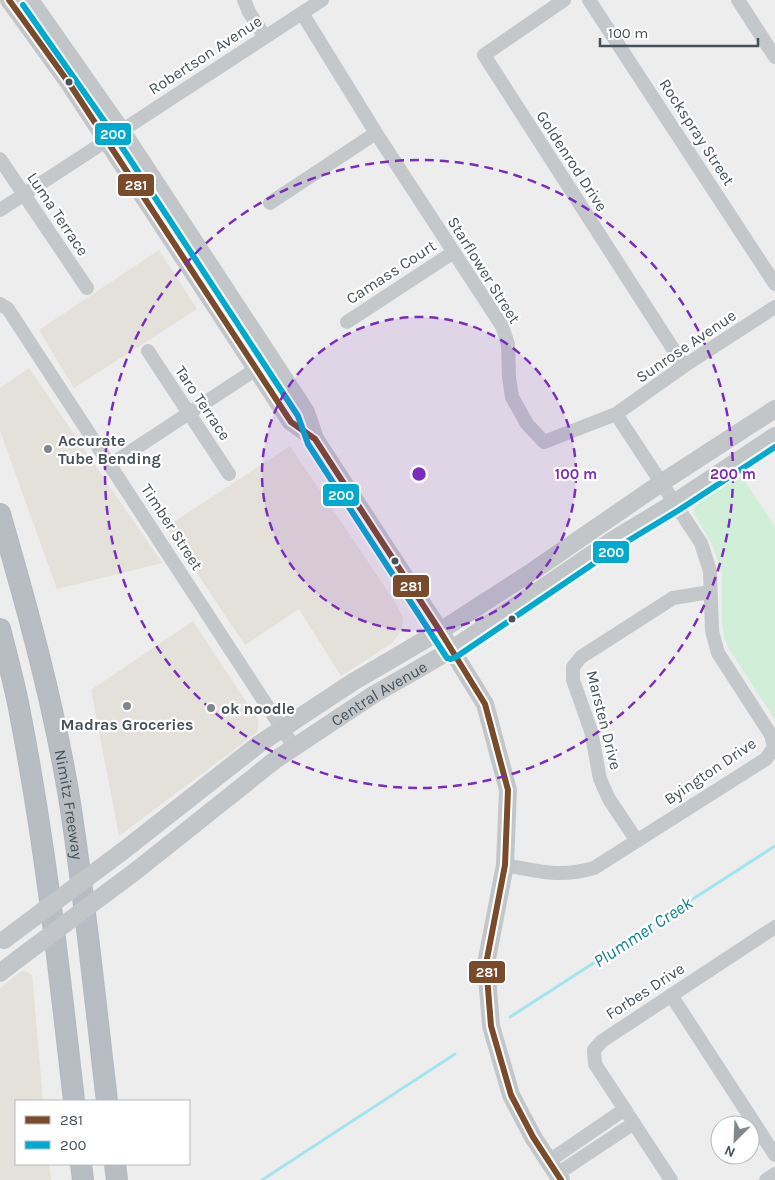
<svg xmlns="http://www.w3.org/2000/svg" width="775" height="1180" font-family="Karla,sans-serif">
<rect width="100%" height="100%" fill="#eeeded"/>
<path fill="#e4e0da" d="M159 250 197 309 74 388 39 330Z
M29 368 162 563 57 589 0 431V388Z
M290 446 395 602 403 618 401 631 392 643 341 676 299 609 245 645 166 527Z
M193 621 258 720V729L256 733 119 836 91 690Z
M23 970 32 975 43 1101H16V1164H49L51 1180H0V988Z"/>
<path fill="#d1eed9" d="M740 473 775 527V720L731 652 724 638 722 623V574L713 546 693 512 697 500Z"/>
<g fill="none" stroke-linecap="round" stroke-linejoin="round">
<path stroke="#a4e5ed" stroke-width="3" d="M510 1017 775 846
M262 1180 455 1054"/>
<g stroke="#b2b8bd" stroke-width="22">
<g id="highway">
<path id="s2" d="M0 514C27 607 53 701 69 797 85 898 95 1000 107 1101"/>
<path d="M0 629C6 653 13 678 18 703 44 834 59 968 74 1101"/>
<path d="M81 1164 83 1180"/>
<path d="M115 1164 117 1180"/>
</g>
</g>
<path stroke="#c4c8ca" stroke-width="14" d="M244 0 249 12 265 37
M564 0 484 55 684 366
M589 0 775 284
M738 0 775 57
M302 13 376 133 502 326 508 344 509 377 512 397 527 424 544 442 616 414 684 366 775 307
M0 159 87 288
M270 203 376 133
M0 210 322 0
M0 304 8 309 294 747
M347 322 454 252
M148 351 229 474
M110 465 256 369
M637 841 609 799 600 779 591 731 573 680V667L581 657 673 598 710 592
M505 865C539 871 559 878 594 868L766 759 774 747 771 735 718 653 712 631 710 571 701 543 616 414
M671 995 775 1155
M549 1161 625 1109
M557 1174 634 1123
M671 1180 595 1064 594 1050 602 1041 775 927
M766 1180 775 1174"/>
<g stroke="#c2c6c9" stroke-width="18">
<path d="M9 0 69 83 291 422 315 439"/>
<path d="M30 0 121 130 306 412 315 439 440 631 485 704 508 790 505 865 486 964 491 1026 511 1095 533 1137 561 1180"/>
<path d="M123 851 259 744 353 682 440 631 533 571 661 483 775 409"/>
<path id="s1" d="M137 870 275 760 373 695 451 650 613 540 674 503 775 436"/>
<path d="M0 973 18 959"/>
</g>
<use href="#highway" stroke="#b7bdc2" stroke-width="20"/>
<path stroke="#c2c6c9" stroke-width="18" d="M4 940 123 851
M18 959 137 870"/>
<g stroke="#fff" stroke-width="10">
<path id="bus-1" d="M9 0 69 83 291 422 315 439 440 631 485 704 508 790 505 865 486 964 491 1026 511 1095 533 1137 561 1180"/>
</g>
<g stroke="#fff" stroke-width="10">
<path id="bus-2" d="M23 5 114 135 298 416 308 444 447 658 451 659 456 657 618 547 679 510 775 447"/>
</g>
<use href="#bus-1" stroke="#7a4b2a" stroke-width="6"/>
<use href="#bus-2" stroke="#00a9ce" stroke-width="6"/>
</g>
<circle cx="419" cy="474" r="157" fill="#7b2cbf" fill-opacity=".12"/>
<g fill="none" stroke="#7b2cbf" stroke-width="2.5" stroke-dasharray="9 6">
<circle cx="419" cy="474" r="157"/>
<circle cx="419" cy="474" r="314"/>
</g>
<g fill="#45525a" stroke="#fff" stroke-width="2">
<circle cx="69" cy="82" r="4.5"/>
<circle cx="395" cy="561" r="4.5"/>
<circle cx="512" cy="619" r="4.5"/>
</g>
<g fill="#80888d" stroke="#fff" stroke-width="2">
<circle cx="48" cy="449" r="5"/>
<circle cx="127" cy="706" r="5"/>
<circle cx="211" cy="708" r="5"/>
</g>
<g text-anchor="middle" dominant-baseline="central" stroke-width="4.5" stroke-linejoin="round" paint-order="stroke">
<g font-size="16" fill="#45525a" stroke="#fff">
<text transform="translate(205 55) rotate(-33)">Robertson Avenue</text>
<text transform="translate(697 132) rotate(57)">Rockspray Street</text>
<text transform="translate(572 161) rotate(57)">Goldenrod Drive</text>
<text transform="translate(58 214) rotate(56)">Luma Terrace</text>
<text transform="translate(484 270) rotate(58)">Starflower Street</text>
<text transform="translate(391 272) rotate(-33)">Camass Court</text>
<text transform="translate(686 346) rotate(-34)">Sunrose Avenue</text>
<text transform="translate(203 403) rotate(56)">Taro Terrace</text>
<text transform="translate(172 527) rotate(57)">Timber Street</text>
<text stroke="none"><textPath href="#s1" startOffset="300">Central Avenue</textPath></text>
<text transform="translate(604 720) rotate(76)">Marsten Drive</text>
<text transform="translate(710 771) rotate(-34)">Byington Drive</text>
<text stroke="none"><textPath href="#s2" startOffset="299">Nimitz Freeway</textPath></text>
<text transform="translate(645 991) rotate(-33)">Forbes Drive</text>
</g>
<g font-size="16" font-weight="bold" fill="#45525a" stroke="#fff" text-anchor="start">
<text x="58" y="440">Accurate<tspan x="58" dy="18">Tube Bending</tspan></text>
<text x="221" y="708">ok noodle</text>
<text x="127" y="724" text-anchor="middle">Madras Groceries</text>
</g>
<g font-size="18" font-style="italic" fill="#0a8292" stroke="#fff">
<text transform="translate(643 932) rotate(-33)">Plummer Creek</text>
</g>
</g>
<circle cx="419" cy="474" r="8" fill="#7b2cbf" stroke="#fff" stroke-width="2.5"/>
<g font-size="15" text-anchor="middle" font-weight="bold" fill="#7b2cbf" stroke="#fff" stroke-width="4.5" stroke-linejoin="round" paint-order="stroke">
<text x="576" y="479">100 m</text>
<text x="733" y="479">200 m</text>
</g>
<g stroke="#fff" stroke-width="2">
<rect x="94" y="122" width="38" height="24" rx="5" fill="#00a9ce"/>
<rect x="117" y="173" width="38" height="24" rx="5" fill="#7a4b2a"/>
<rect x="322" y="483" width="38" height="24" rx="5" fill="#00a9ce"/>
<rect x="592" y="540" width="38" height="24" rx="5" fill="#00a9ce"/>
<rect x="392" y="574" width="38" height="24" rx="5" fill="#7a4b2a"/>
<rect x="468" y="960" width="38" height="24" rx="5" fill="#7a4b2a"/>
</g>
<g font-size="14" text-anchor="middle" font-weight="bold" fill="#fff">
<text x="113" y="139">200</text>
<text x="136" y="190">281</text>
<text x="341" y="500">200</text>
<text x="611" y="557">200</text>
<text x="411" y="591">281</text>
<text x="487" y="977">281</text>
</g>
<rect x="15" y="1100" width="175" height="65" fill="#ffffff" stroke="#b5babd"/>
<rect x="25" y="1116" width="25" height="8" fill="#7a4b2a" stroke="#b5babd"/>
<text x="60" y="1125" font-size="15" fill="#45525a">281</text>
<rect x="25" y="1141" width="25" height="8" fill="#00a9ce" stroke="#b5babd"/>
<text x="60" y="1150" font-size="15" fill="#45525a">200</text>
<g transform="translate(735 1140) rotate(204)"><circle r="24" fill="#ffffff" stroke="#b5babd"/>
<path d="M0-4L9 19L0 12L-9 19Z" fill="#80888d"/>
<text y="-8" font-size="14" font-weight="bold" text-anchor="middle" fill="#45525a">N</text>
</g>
<path d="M600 38v8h158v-8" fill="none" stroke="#45525a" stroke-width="2.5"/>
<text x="608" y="38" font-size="15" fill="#45525a" stroke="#ffffff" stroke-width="4" paint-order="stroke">100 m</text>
</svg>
